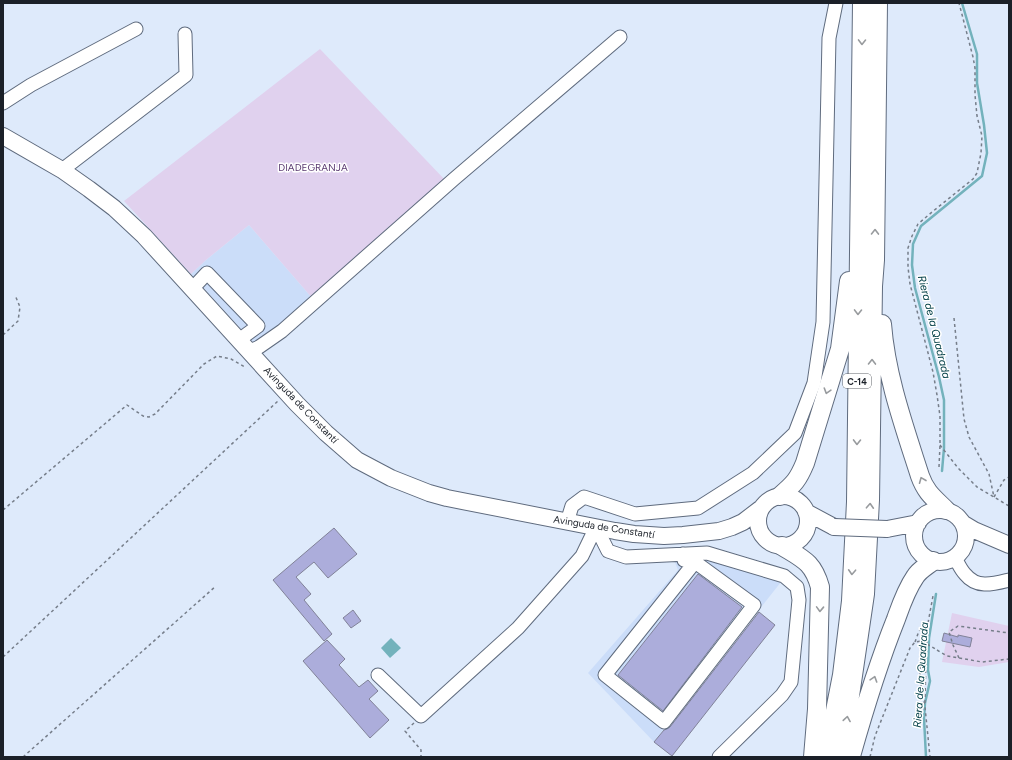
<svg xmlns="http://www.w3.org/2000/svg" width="1012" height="760" font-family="Figtree,sans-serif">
<rect width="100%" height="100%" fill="#deeafb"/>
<path fill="#cbddf9" d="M249 225 313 299 256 345 191 274 206 260Z
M691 558 707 560 781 582 654 742 588 673 678 570 674 560Z"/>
<path fill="#e0d1ee" d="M320 49 446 181 313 299 249 225 206 260 191 274 124 201Z
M952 613 1009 626V662L979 667 942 662Z"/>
<path fill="#73b2bc" d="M391 638 401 648 390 658 381 648Z"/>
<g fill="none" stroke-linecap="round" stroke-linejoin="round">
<path stroke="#73b2bc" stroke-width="2.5" d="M942 471 944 448V400L939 377 915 288 912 265 913 244 921 226 982 176 987 153 984 125 977 83V54L962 3
M926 757 924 718 925 703 930 681 928 670 929 638 936 594"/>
</g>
<path fill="#acaddb" stroke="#818298" d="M334 528 357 554 328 578 314 562 296 577 311 594 304 600 332 634 324 641 273 580Z
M698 574 742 607 663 711 618 675Z
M353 610 361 621 351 628 343 618Z
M759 612 775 625 672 756 654 742 664 730 667 729 670 727Z
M944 633 958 637V635L972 638 970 647 942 641Z
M327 640 345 659 339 665 359 687 368 680 378 691 369 699 389 720 370 738 303 661Z"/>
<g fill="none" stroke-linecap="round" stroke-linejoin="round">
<g stroke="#5f6b7e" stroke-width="15">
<path id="minor" d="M3 103 31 85 136 29
M62 170 186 75 185 34
M192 289 207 273 258 326 239 340
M250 351 259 347 282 331 454 179 620 37
M567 522 572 506 584 497 635 514 698 508 753 473 795 433 814 383 823 322 829 38 836 3
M596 527 608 551 626 557 707 553 784 576 797 587 799 600 791 682 782 695 719 757
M683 554 684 560 695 562 605 675 664 722 754 605 695 562
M955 558C958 563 961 570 965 574 977 589 993 584 1009 580
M378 675 421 716 518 628 582 556 596 527"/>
</g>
<g stroke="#5f6b7e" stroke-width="18">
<path id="major" d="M3 136 62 170 89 189 114 208 144 236 297 404 326 433 357 460 391 478 429 493 447 498 615 531 634 534 664 536 683 535 719 531 732 527 743 522 760 509
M758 521a25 25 0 1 1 50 0a25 25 0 1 1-50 0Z
M914 536a26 26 0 1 1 52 0a26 26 0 1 1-52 0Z
M806 512 834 527
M964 524 974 530 1009 545
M887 529 918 523"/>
</g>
<g stroke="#5f6b7e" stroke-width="20">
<path id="highway" d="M882 324C886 376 904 426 920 476 926 493 934 498 946 510
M780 496C794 484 798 480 805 463L840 349 849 281
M782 546C803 559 813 562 820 587L817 709 813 757
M851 756C864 710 878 664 896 619 901 605 906 590 915 577 919 570 927 566 933 561
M826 757 842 675 851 601 856 502 862 3
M841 757 865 594 870 500 873 286 875 260 878 3"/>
</g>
<path stroke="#767e8a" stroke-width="1.5" stroke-dasharray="3 3" stroke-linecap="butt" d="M954 318 964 419 969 437 989 474 994 497
M3 335 18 321 20 307 15 295
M940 445 958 468 977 487 1009 506
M939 467 940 445V416L937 395 933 372 910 284 908 267V248L912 236 918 224 932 212 973 179 977 173 981 153 982 136 977 116 975 95V68L973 57 959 3
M994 497 1004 480 1009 477
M3 510 127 405 143 416 149 417 155 414 204 364 217 356 231 359 245 367
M915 642 919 631 928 623 933 596
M937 650 947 656 982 662 1009 659
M3 657 278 401
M959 658 953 645 949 632 958 626 1009 633
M925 703 926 654 928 623
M414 723 405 731 421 750V757
M23 757 216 586
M870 757 875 736 910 648 915 642 922 641 920 673 922 695 925 707 930 757"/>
<use href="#minor" stroke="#fff" stroke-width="13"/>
<use href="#major" stroke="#fff" stroke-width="16"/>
<use href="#highway" stroke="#fff" stroke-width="18"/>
<g stroke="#5f6b7e" stroke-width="18" stroke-linecap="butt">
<path id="major-bridge" d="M834 527 887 529"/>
</g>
<path stroke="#767e8a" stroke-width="1.5" stroke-dasharray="3 3" stroke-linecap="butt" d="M922 641 937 650"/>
<use href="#major-bridge" stroke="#fff" stroke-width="16"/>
</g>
<defs><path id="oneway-chevron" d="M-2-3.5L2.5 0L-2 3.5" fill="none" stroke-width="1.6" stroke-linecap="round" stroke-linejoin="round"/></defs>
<g stroke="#989b9e">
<use href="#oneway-chevron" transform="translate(862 42) rotate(91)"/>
<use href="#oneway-chevron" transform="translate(875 232) rotate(-89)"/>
<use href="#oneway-chevron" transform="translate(858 312) rotate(91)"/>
<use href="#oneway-chevron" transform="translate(872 362) rotate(-89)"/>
<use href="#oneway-chevron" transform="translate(827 391) rotate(107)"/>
<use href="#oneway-chevron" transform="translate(857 442) rotate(91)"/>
<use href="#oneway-chevron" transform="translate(922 480) rotate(-112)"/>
<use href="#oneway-chevron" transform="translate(870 506) rotate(-87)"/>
<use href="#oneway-chevron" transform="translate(852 572) rotate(93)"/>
<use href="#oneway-chevron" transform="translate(820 609) rotate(92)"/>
<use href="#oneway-chevron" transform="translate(874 679) rotate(-72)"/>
<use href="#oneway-chevron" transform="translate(847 719) rotate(-81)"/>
</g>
<g text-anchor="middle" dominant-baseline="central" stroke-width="3" stroke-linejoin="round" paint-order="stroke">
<rect fill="#fff" stroke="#5f6368" stroke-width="1" x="843" y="374" width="28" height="14" rx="3"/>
<g font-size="9" font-weight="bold" fill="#1b2028">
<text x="857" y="381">C-14</text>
</g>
<g font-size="10" fill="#58386f" stroke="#fff">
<text x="313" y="167">DIADEGRANJA</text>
</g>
<g font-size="10" fill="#1b2028" stroke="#fff">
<text transform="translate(301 405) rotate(46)">Avinguda de Constantí</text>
<text transform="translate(604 527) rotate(9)">Avinguda de Constantí</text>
</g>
<g font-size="11" font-style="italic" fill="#07434b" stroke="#fff">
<text transform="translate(934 327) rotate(76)">Riera de la Quadrada</text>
<text transform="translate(921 675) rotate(-86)">Riera de la Quadrada</text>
</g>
</g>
<rect width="1012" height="760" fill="none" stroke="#1b2028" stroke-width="8"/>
</svg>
